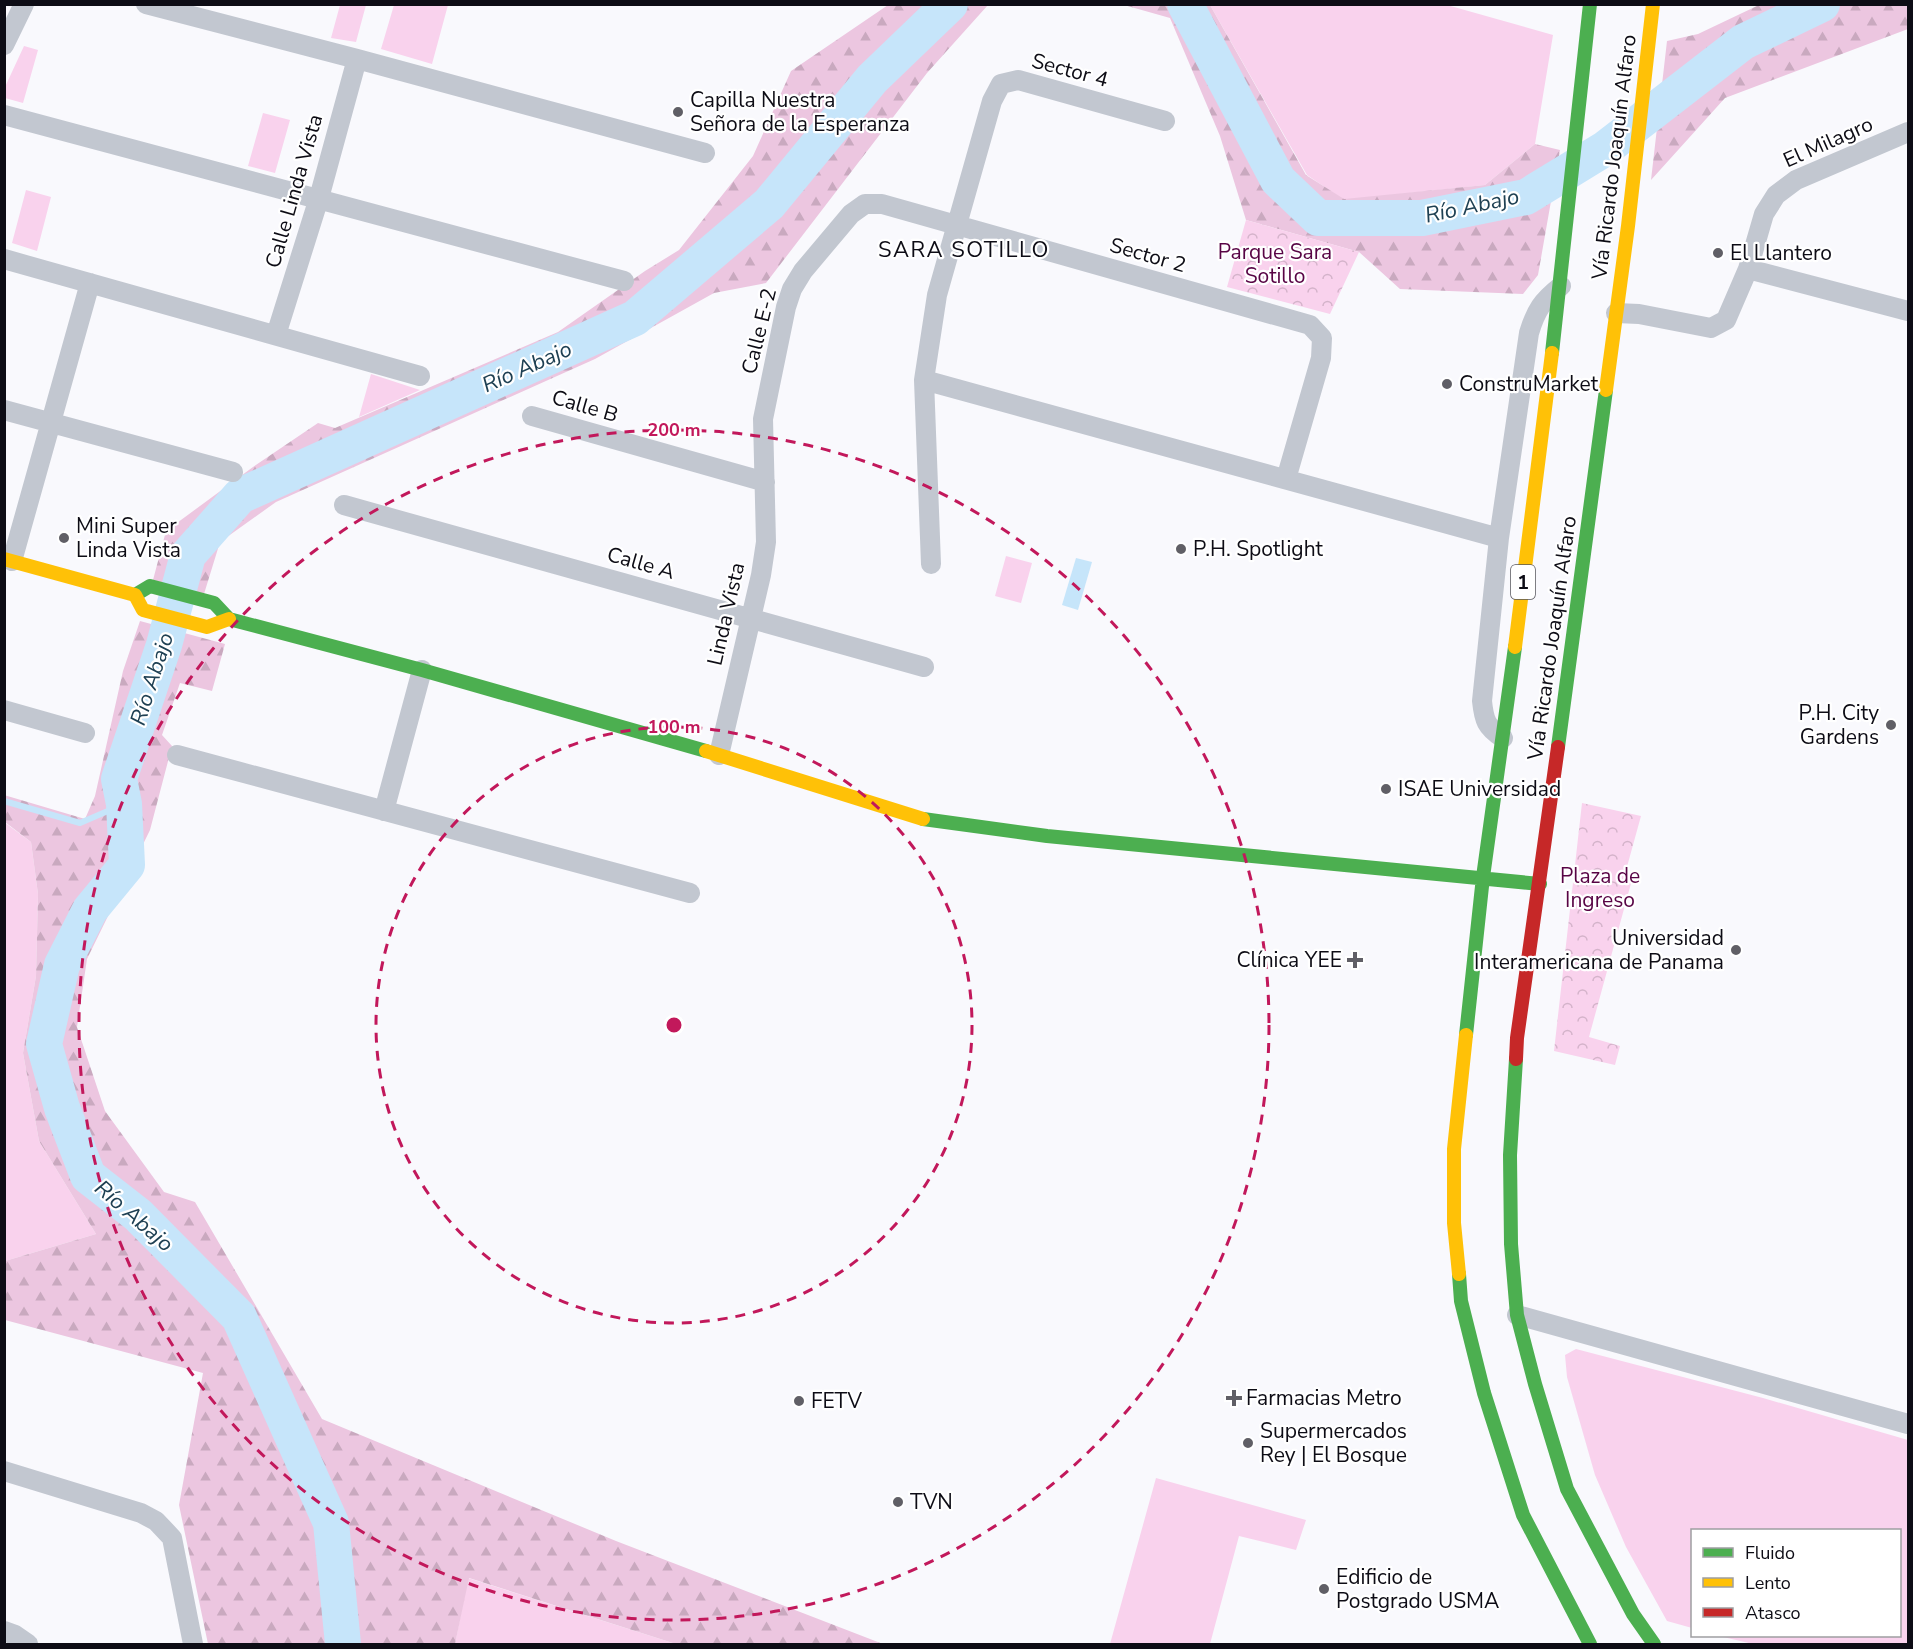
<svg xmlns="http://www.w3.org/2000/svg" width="1913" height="1649" font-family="'Nunito Sans',sans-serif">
<defs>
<pattern id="forest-firs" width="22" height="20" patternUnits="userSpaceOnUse" patternTransform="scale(1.5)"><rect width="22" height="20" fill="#ecc6e0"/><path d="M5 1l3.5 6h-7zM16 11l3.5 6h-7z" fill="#c9a9bf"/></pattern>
<pattern id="park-crowns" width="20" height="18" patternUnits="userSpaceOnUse" patternTransform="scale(1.5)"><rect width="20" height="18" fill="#f9d2ed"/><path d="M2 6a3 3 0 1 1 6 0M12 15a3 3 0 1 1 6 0" fill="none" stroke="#d4b3ca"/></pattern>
</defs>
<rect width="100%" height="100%" fill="#f9f9fd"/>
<path fill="#f9d2ed" d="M340 5H366L356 42 331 38Z
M394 5H448L432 64 381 49Z
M1210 5H1447L1553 35 1535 144 1485 185 1344 200 1307 175Z
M24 46 38 50 23 103 5 98V87Z
M263 113 290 120 275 173 248 166Z
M26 190 51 197 37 251 12 243Z
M371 374 420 390 359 417Z
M1006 556 1032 563 1021 603 995 596Z
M4 822 31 842 38 894 36 976 23 1053 39 1141 96 1234 5 1261Z
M1576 1349 1763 1398 1908 1440V1644H1753L1719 1636H1900V1530H1692V1628L1667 1621 1626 1547 1595 1475 1567 1377 1565 1355Z
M1156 1478 1306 1520 1296 1550 1239 1536 1210 1644H1110Z
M468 1578 676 1644H455Z"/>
<path fill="url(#forest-firs)" d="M888 5H988L927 73 766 283 714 293 595 359 276 502 220 542 204 594 153 580 166 531 253 467 318 423 335 428 558 332 645 271 679 250 753 156 791 71Z
M1124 5H1210L1306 175 1344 199 1485 185 1535 144 1560 150 1538 275 1523 294 1400 289 1359 252 1246 220 1220 136 1170 18Z
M1759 5H1908V29L1725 98 1651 180 1667 41 1698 34Z
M140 621 225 644 212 691 180 683 162 735 172 746 150 830 87 959 77 1027 105 1111 164 1192 195 1202 322 1419 616 1541 883 1644H676L469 1578 455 1644H208L179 1505 203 1373 5 1320V1261L96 1234 39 1141 23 1053 36 976 38 894 31 842 5 822 4 795 85 819 95 796 123 671Z"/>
<path fill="url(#park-crowns)" d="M1246 220 1359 252 1330 314 1227 287Z
M1582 803 1641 816 1625 874 1633 876 1589 1037 1620 1046 1615 1065 1554 1051Z"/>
<path fill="#c6e5fa" d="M1076 558 1092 562 1078 610 1062 605Z"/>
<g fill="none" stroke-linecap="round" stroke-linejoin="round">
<path stroke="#c6e5fa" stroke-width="6" d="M4 801 80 823 124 804"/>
<path stroke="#c6e5fa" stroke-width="36" d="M1185 4 1278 180 1318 218H1422L1526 197 1606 148 1743 42 1822 4
M343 1644 331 1523 239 1317 138 1215 88 1176 62 1108 44 1044 62 965 90 910 127 865 124 804 119 779 164 645 188 555 240 496 635 318 769 204 872 79 950 4"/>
<path stroke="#c2c7d0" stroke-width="20" d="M146 4 357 59 705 153
M4 45 24 4
M4 115 624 281
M4 259 420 376
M1748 269 1908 311
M1616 313 1639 314 1711 328 1726 320 1748 269 1764 214 1776 195 1796 180 1908 132
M276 335 319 198 357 59
M924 380 1499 538
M4 410 233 472
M532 416 765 482
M344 505 924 667
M12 561 90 283
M931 564 924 380 937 295 992 101 1001 84 1018 80 1165 121
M4 710 85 733
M1503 738C1486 727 1484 720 1482 701L1499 538 1529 333C1536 310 1542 301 1561 286
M177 755 690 893
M719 755 761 575 766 542 763 419 786 307 792 289 803 271 851 214 865 204H882L1310 325 1322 338 1321 358 1286 479
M384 811 422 670
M1517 1315 1908 1424
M4 1471 141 1513 156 1521 172 1538 193 1644
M4 1631 15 1635 28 1644"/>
<path stroke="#4caf50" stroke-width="14" d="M1552 353 1590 4
M135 595 150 586 214 603 229 619 422 670 706 751
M1558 747 1606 390
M923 819 1047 836 1540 884
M1466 1035 1483 877 1515 647
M1516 1059 1510 1155 1511 1244 1517 1315 1535 1384 1567 1489 1633 1614 1654 1644
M1459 1274 1461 1301 1484 1393 1523 1515 1590 1644"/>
<path stroke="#ffc107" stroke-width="14" d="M1606 390 1628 226 1653 4
M4 559 135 595 143 610 207 627 229 619
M1515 647 1552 353
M706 751 923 819
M1459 1274 1454 1223V1149L1466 1035"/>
<path stroke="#c62828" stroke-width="14" d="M1516 1059 1517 1038 1558 747"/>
</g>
<g fill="none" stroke="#c2185b" stroke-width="3" stroke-dasharray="10 8">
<circle cx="674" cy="1025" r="298"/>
<circle cx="674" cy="1025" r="595"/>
</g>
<g fill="#605f66" stroke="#fff" stroke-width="2">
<circle cx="678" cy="112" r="6"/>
<circle cx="1718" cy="253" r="6"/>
<circle cx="1447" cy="384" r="6"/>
<circle cx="64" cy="538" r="6"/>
<circle cx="1181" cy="549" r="6"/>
<circle cx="1891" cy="725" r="6"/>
<circle cx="1386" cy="789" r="6"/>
<circle cx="1736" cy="950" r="6"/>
<path d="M1352 951h6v6h6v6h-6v6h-6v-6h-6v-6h6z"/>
<path d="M1231 1389h6v6h6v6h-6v6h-6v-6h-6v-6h6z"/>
<circle cx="799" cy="1401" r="6"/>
<circle cx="1248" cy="1443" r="6"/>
<circle cx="898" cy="1502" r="6"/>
<circle cx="1324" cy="1589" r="6"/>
</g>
<g text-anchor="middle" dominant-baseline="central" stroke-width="4.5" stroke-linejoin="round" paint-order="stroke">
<rect fill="#fff" stroke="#56555b" stroke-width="1.5" x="1511" y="565" width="24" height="34" rx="4.5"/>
<g font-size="20" font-weight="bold" fill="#0d0c15">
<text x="1523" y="582">1</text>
</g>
<g font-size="21" fill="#0d0c15" stroke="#fff">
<text transform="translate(1070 70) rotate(15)">Sector 4</text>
<text transform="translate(1828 142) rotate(-24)">El Milagro</text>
<text transform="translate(1614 157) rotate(-83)">Vía Ricardo Joaquín Alfaro</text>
<text transform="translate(294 191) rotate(-74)">Calle Linda Vista</text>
<text transform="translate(1148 255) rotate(16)">Sector 2</text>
<text transform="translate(759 331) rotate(-76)">Calle E-2</text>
<text transform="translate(585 406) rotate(16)">Calle B</text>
<text transform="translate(641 563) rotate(16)">Calle A</text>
<text transform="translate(726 614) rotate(-77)">Linda Vista</text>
<text transform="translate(1552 638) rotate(-82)">Vía Ricardo Joaquín Alfaro</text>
</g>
<g font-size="21" fill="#0d0c15" stroke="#fff" text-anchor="start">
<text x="690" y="100">Capilla Nuestra<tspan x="690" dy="24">Señora de la Esperanza</tspan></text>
<text x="1730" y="253">El Llantero</text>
<text x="1459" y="384">ConstruMarket</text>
<text x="76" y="526">Mini Super<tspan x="76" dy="24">Linda Vista</tspan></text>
<text x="1193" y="549">P.H. Spotlight</text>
<text x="1879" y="713" text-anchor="end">P.H. City<tspan x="1879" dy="24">Gardens</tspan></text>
<text x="1398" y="789">ISAE Universidad</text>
<text x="1724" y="938" text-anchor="end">Universidad<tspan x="1724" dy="24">Interamericana de Panama</tspan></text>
<text x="1342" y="960" text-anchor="end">Clínica YEE</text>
<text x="1246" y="1398">Farmacias Metro</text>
<text x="811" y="1401">FETV</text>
<text x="1260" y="1431">Supermercados<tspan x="1260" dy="24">Rey | El Bosque</tspan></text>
<text x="910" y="1502">TVN</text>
<text x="1336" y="1577">Edificio de<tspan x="1336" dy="24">Postgrado USMA</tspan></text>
</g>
<g font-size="21" fill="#580445" stroke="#fff">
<text x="1275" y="252">Parque Sara<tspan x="1275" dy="24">Sotillo</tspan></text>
<text x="1600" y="876">Plaza de<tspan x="1600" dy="24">Ingreso</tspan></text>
</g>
<g font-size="22" font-style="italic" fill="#1e4053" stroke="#fff">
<text transform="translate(1472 206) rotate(-12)">Río Abajo</text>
<text transform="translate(527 367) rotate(-24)">Río Abajo</text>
<text transform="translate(152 679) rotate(-72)">Río Abajo</text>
<text transform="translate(134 1216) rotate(41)">Río Abajo</text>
</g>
<g font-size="22" letter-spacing="1.5" fill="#0d0c15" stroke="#fff">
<text x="964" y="250">SARA SOTILLO</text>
</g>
</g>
<circle cx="674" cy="1025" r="9" fill="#c2185b" stroke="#fff" stroke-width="3"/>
<g font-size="18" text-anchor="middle" font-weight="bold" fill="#c2185b" stroke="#fff" stroke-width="4.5" stroke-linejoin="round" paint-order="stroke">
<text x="674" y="436">200 m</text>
<text x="674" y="733">100 m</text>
</g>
<rect width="1913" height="1649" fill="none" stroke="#0d0c15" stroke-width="12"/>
<rect x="1691" y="1529" width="210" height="108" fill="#ffffff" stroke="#9e9ea1" stroke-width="1.5"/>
<rect x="1703" y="1548" width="30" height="9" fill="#4caf50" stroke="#9e9ea1" stroke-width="1.5"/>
<text x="1745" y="1559" font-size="18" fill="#0d0c15">Fluido</text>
<rect x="1703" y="1578" width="30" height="9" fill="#ffc107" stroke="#9e9ea1" stroke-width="1.5"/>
<text x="1745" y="1589" font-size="18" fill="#0d0c15">Lento</text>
<rect x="1703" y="1608" width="30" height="9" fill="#c62828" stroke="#9e9ea1" stroke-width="1.5"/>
<text x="1745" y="1619" font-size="18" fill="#0d0c15">Atasco</text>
</svg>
